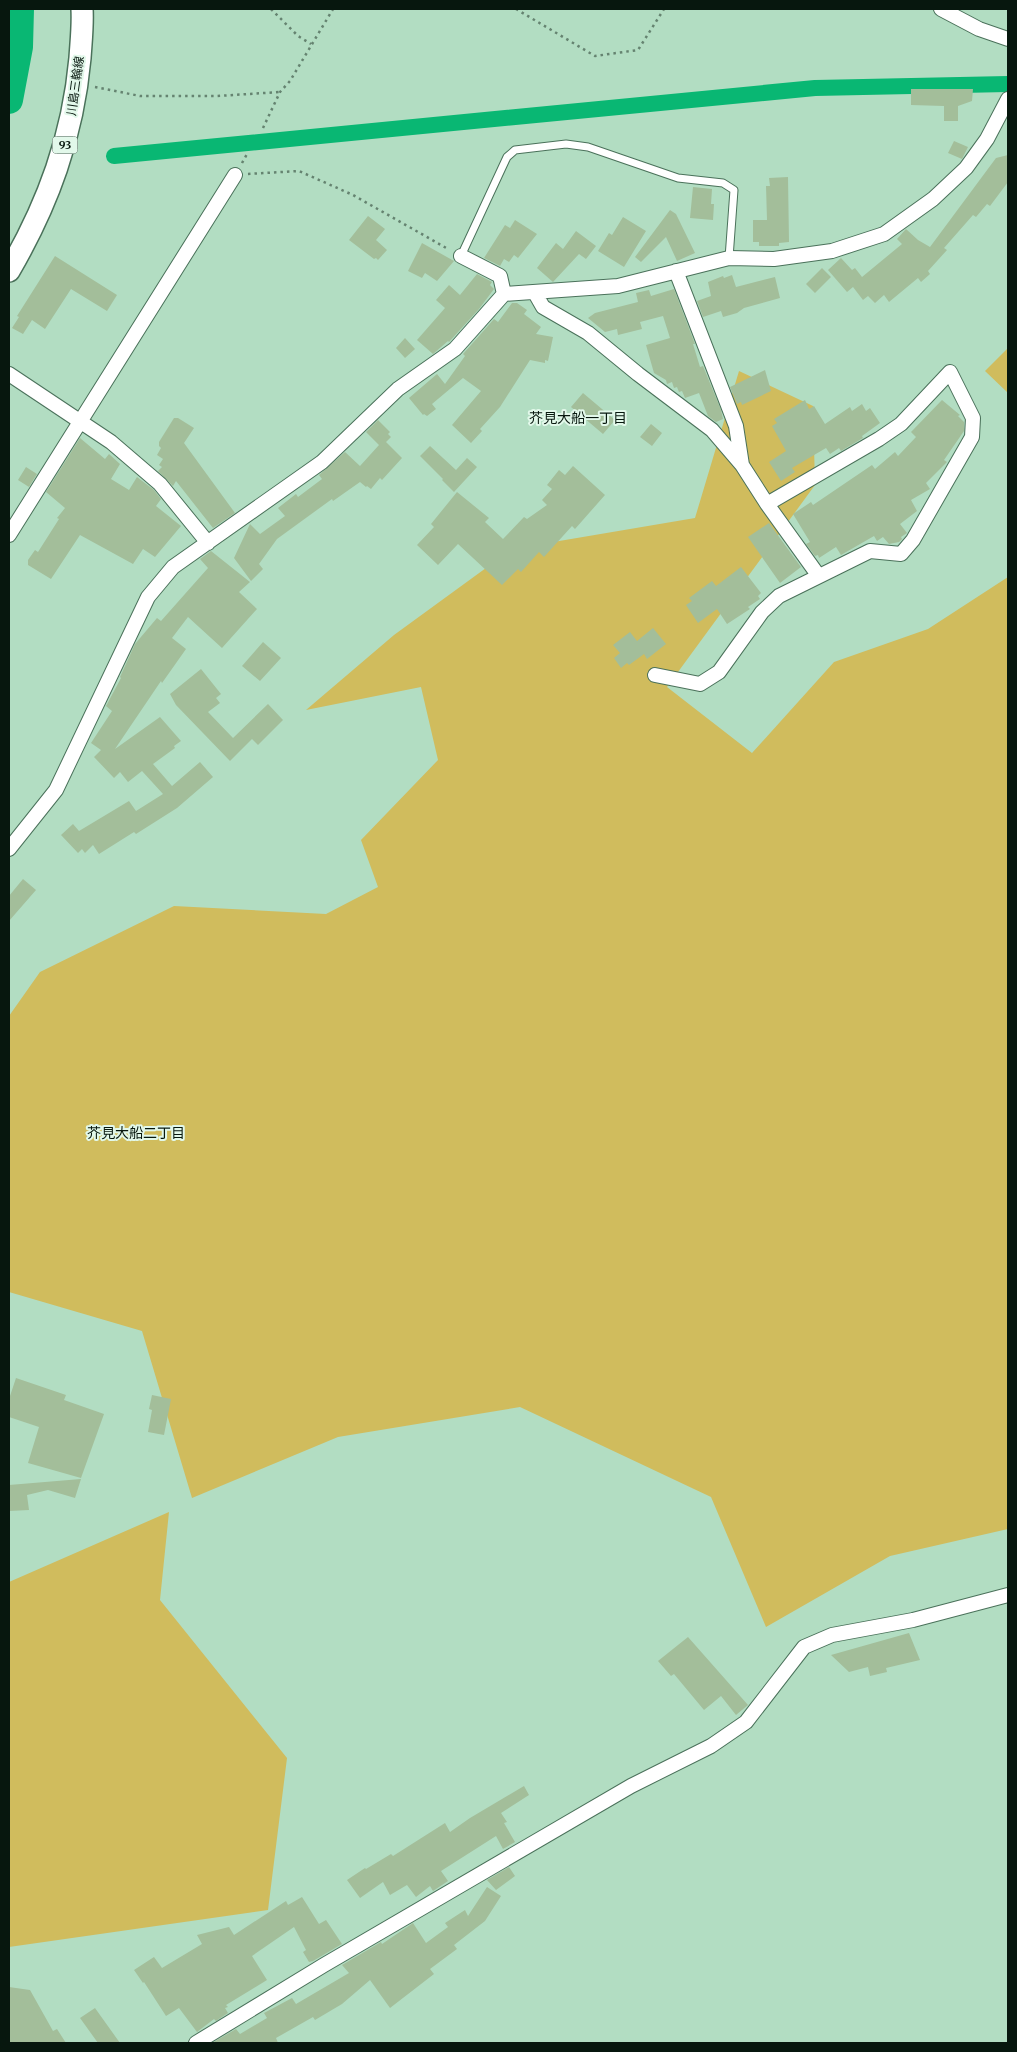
<svg xmlns="http://www.w3.org/2000/svg" width="1017" height="2052" font-family="Merriweather,'Noto Sans JP',serif">
<rect width="100%" height="100%" fill="#b2ddc2"/>
<path fill="#d0bc5d" d="M1008 348V393L985 371Z
M739 371 813 406 815 485 667 687 752 753 834 662 928 629 1008 577V1529L890 1556 766 1627 711 1497 520 1407 338 1437 192 1498 142 1331 9 1292V1016L40 972 174 906 326 914 378 887 361 840 438 760 421 687 306 710 394 635 512 549 695 518Z
M169 1512 160 1600 287 1758 268 1910 9 1947V1582Z"/>
<g fill="none" stroke-linecap="round" stroke-linejoin="round">
<path stroke="#09b773" stroke-width="16" d="M114 156 815 88 1008 84"/>
<path stroke="#09b773" stroke-width="28" d="M9 100 19 47 20 9"/>
</g>
<path fill="#a3be9a" d="M911 89H973L972 101 958 106V121H944V106L911 105Z
M954 141 968 147 962 159 948 153Z
M1008 155V182L990 206 987 204 976 217 973 215 944 248 947 250 928 271 930 274 921 282 918 278 889 302 884 295 875 303 868 296 863 300 853 287 847 292 828 270 841 258 852 270 855 268 862 277 902 244 897 239 906 229 918 240 930 247 996 158Z
M788 177 789 242 779 243V246H759V242H753V220H767L766 186H770L769 178Z
M693 187 712 189 711 204H714L713 220 690 218Z
M670 210 676 214 695 253 677 261 666 237 641 262 635 257Z
M368 216 385 229 376 240 387 250 378 260 376 258 374 259 349 240Z
M623 217 646 231 624 267 598 251 609 233 612 235Z
M515 220 537 234 518 258 514 255 509 262 504 259 500 266 484 258 505 225 510 228Z
M576 231 596 246 586 259 579 254 553 282 537 268 556 243 563 249Z
M422 243 454 261 437 281 425 273 422 278 408 271Z
M55 256 117 295 107 311 71 289 45 329 32 320 23 334 12 328 19 317 17 316Z
M822 268 831 277 815 293 806 284Z
M477 274 492 282 490 285 494 289 479 309 449 342 448 341 433 354 417 340 445 308 436 300 449 285 460 295Z
M732 275 736 287 775 277 780 298 744 308 737 313 723 317 721 311 703 317 697 301 711 296 708 282 723 276 724 278Z
M674 289 695 344H693L700 367 703 366 721 410 723 419 716 422 708 416 699 393 685 398 682 391 679 392 677 387 674 388 672 382 667 384 666 380 654 373 646 345 670 338 663 316 640 322 642 329 618 335 617 329 605 332 588 318 595 313 638 302 636 293 649 290 651 296Z
M512 303H517L527 310 524 314 541 327 536 334 553 337 548 361 545 360V363L530 360 500 407 480 429 482 431 471 443 452 425 481 391 463 378 432 404 436 409 427 416 424 414 423 415 409 398 437 374 445 384 465 356 463 354 494 319 498 322Z
M405 338 415 349 405 358 396 348Z
M765 370 771 391 742 405 741 402 737 404 730 387Z
M583 393 615 420 603 434 571 407Z
M805 400 809 409 814 406 825 424 850 407 852 411 862 404 866 411 870 408 880 423 862 436 863 438 841 451 839 448 830 454 826 448 792 468 795 472 781 481 769 462 786 451 772 426 777 423 774 419Z
M942 400 960 415 958 416 964 422V431L944 460 947 462 926 483 930 489 911 500 917 511 900 524 907 533 901 537 902 539 899 542 889 544 883 537 877 541 874 536 841 555 836 547 819 558 818 555 815 556 806 544 810 542 793 514 811 502 813 505 872 465 875 469 895 452 898 456 916 437 911 432Z
M174 418H178L194 428 184 443 235 513 213 528 176 481 173 486 158 471 162 467 159 465 163 459 157 455 161 448 159 446V442Z
M378 420 390 432 388 434 391 437 386 442 402 458 382 480 380 478 371 489 367 486 366 487 360 482 333 501 332 499 277 539 259 564 263 569 251 581 234 558 250 524 260 534 285 516 278 508 296 494 298 497 322 479 319 475 345 452 360 466 379 445 366 432Z
M651 424 662 433 652 446 640 437Z
M80 438 105 459 109 454 120 464 111 479 129 490 137 477 154 490 161 499 156 506 181 526 155 557 143 549 133 564 80 535 51 579 28 565V560L35 550 38 552 59 519 57 518 65 508 46 492Z
M430 446 456 470 467 458 477 467 454 492 442 480 443 479 420 456Z
M573 466 605 495 575 529 572 526 544 557 539 552 521 572 518 569 502 585 458 544 438 565 417 545 434 527 431 524 457 492 489 518 485 522 503 539 524 517 527 519 547 505 542 500 552 489 547 485 559 470 565 475Z
M26 467 37 474 29 487 18 480Z
M769 523 801 567 780 583 748 537Z
M211 551 250 582 239 592 257 609 222 648 188 617 172 638 186 649 162 683 161 681 115 749 160 717 181 741 174 746 175 748 153 764 172 786 200 762 213 777 177 808 136 834 134 832 99 854 93 845 85 853 82 849 78 853 61 835 73 824 79 831 129 801 136 811 163 794 142 771 128 782 120 772 114 778 94 757 101 750 91 743 112 711 106 706 121 678 120 677 135 644 157 618 161 621 208 568 200 559Z
M741 567 761 593 758 596 760 599 748 607 750 609 727 624 717 609 698 623 686 605 692 601 689 598 712 581 716 586Z
M653 628 666 644 647 659 644 654 629 665 627 663 621 668 614 658 620 653 613 645 630 632 637 641Z
M263 642 281 658 260 681 242 666Z
M201 669 221 694 216 698 220 703 208 712 233 738 268 704 283 720 258 745 252 739 230 761 176 705 170 694Z
M23 879 36 890 9 921V896Z
M16 1378 66 1395 64 1400 104 1414 81 1478 28 1463 39 1427 9 1417V1399Z
M152 1395 171 1399 164 1435 148 1432 152 1410 149 1409Z
M81 1479 75 1498 48 1490 27 1495 29 1510 9 1511V1485Z
M909 1633 920 1660 886 1668 887 1672 870 1676 868 1667 849 1672 831 1655Z
M688 1637 748 1705 736 1715 721 1696 704 1710 674 1674 671 1676 658 1661Z
M524 1786 529 1795 501 1813 507 1822 504 1823 515 1842 503 1849 496 1836 441 1871 448 1881 433 1891 430 1886 416 1897 407 1885 390 1895 383 1882 360 1898 347 1880 365 1868 366 1869 391 1854 393 1856 445 1823 450 1832 470 1818Z
M509 1867 515 1876 496 1890 487 1880Z
M487 1887 501 1896 485 1921 454 1945 457 1949 430 1969 434 1974 390 2008 370 1980 342 2004 315 2020 313 2017 276 2038 278 2043H212L236 2029 240 2034 267 2018 264 2013 292 1998 296 2004 349 1973 342 1965 381 1942 382 1944 413 1923 426 1943 448 1927 445 1923 465 1910 468 1916Z
M302 1897 319 1924 326 1920 342 1944 313 1961 309 1962 303 1952 306 1950 294 1927 252 1956 267 1980 226 2005 228 2007 225 2008 228 2013 216 2021 214 2019 197 2032 179 2008 166 2016 144 1982 143 1983 134 1970 154 1957 162 1968 202 1944 197 1935 229 1927 234 1935 286 1901 288 1905Z
M9 1987 30 1990 53 2031 57 2029 66 2043H9Z
M95 2008 120 2043H98L80 2018Z"/>
<g fill="none" stroke-linecap="round" stroke-linejoin="round">
<g stroke="#4a715a" stroke-width="9">
<path id="service" d="M461 256 507 157 515 150 566 144 588 147 678 178 723 183 734 190 729 258"/>
</g>
<g stroke="#4a715a" stroke-width="16">
<path id="minor" d="M941 9 979 29 1008 39
M461 256 500 276 504 294
M676 271 736 426 742 465
M535 293 543 307 588 333 638 374 712 430 742 465 767 504 818 575
M9 374 111 442 160 484 208 543
M9 535 235 175
M655 675 700 684 719 672 762 612 779 596 870 551 901 554 913 540 972 437 973 418 950 372 901 424 879 439 767 504
M9 849 56 790 148 597 173 567 322 462 398 389 455 349 504 294 618 286 729 258 774 259 832 251 884 234 933 199 966 168 987 139 1008 99
M196 2043 324 1965 631 1786 711 1746 746 1722 804 1647 832 1635 913 1620 1008 1595"/>
</g>
<g stroke="#4a715a" stroke-width="24">
<path id="primary" d="M9 271C48 204 73 136 80 58 81 42 83 25 82 9"/>
</g>
<path stroke="#658370" stroke-width="2.5" stroke-dasharray="2.5 4" stroke-linecap="butt" d="M271 9 298 36 311 44
M516 9 595 56 638 50 664 9
M95 87 140 96H217L280 92
M263 128 280 92 290 81 333 9
M242 163 247 154
M248 174 299 171 353 195 448 249"/>
<use href="#service" stroke="#fff" stroke-width="7"/>
<use href="#minor" stroke="#fff" stroke-width="14"/>
<use href="#primary" stroke="#fff" stroke-width="21"/>
</g>
<g text-anchor="middle" dominant-baseline="central" stroke-width="4" stroke-linejoin="round" paint-order="stroke">
<rect fill="#e2f8ea" stroke="#495a50" stroke-width="1" x="52.5" y="136.5" width="25" height="17" rx="4"/>
<g font-size="11" font-weight="bold" fill="#07170e">
<text x="65" y="145">93</text>
</g>
<g font-size="12" fill="#07170e" stroke="#e2f8ea">
<text transform="translate(75 86) rotate(-82)">川島三輪線</text>
</g>
<g font-size="14" fill="#07170e" stroke="#e2f8ea">
<text x="578" y="418">芥見大船一丁目</text>
<text x="136" y="1133">芥見大船二丁目</text>
</g>
</g>
<rect width="1017" height="2052" fill="none" stroke="#07170e" stroke-width="20"/>
</svg>
